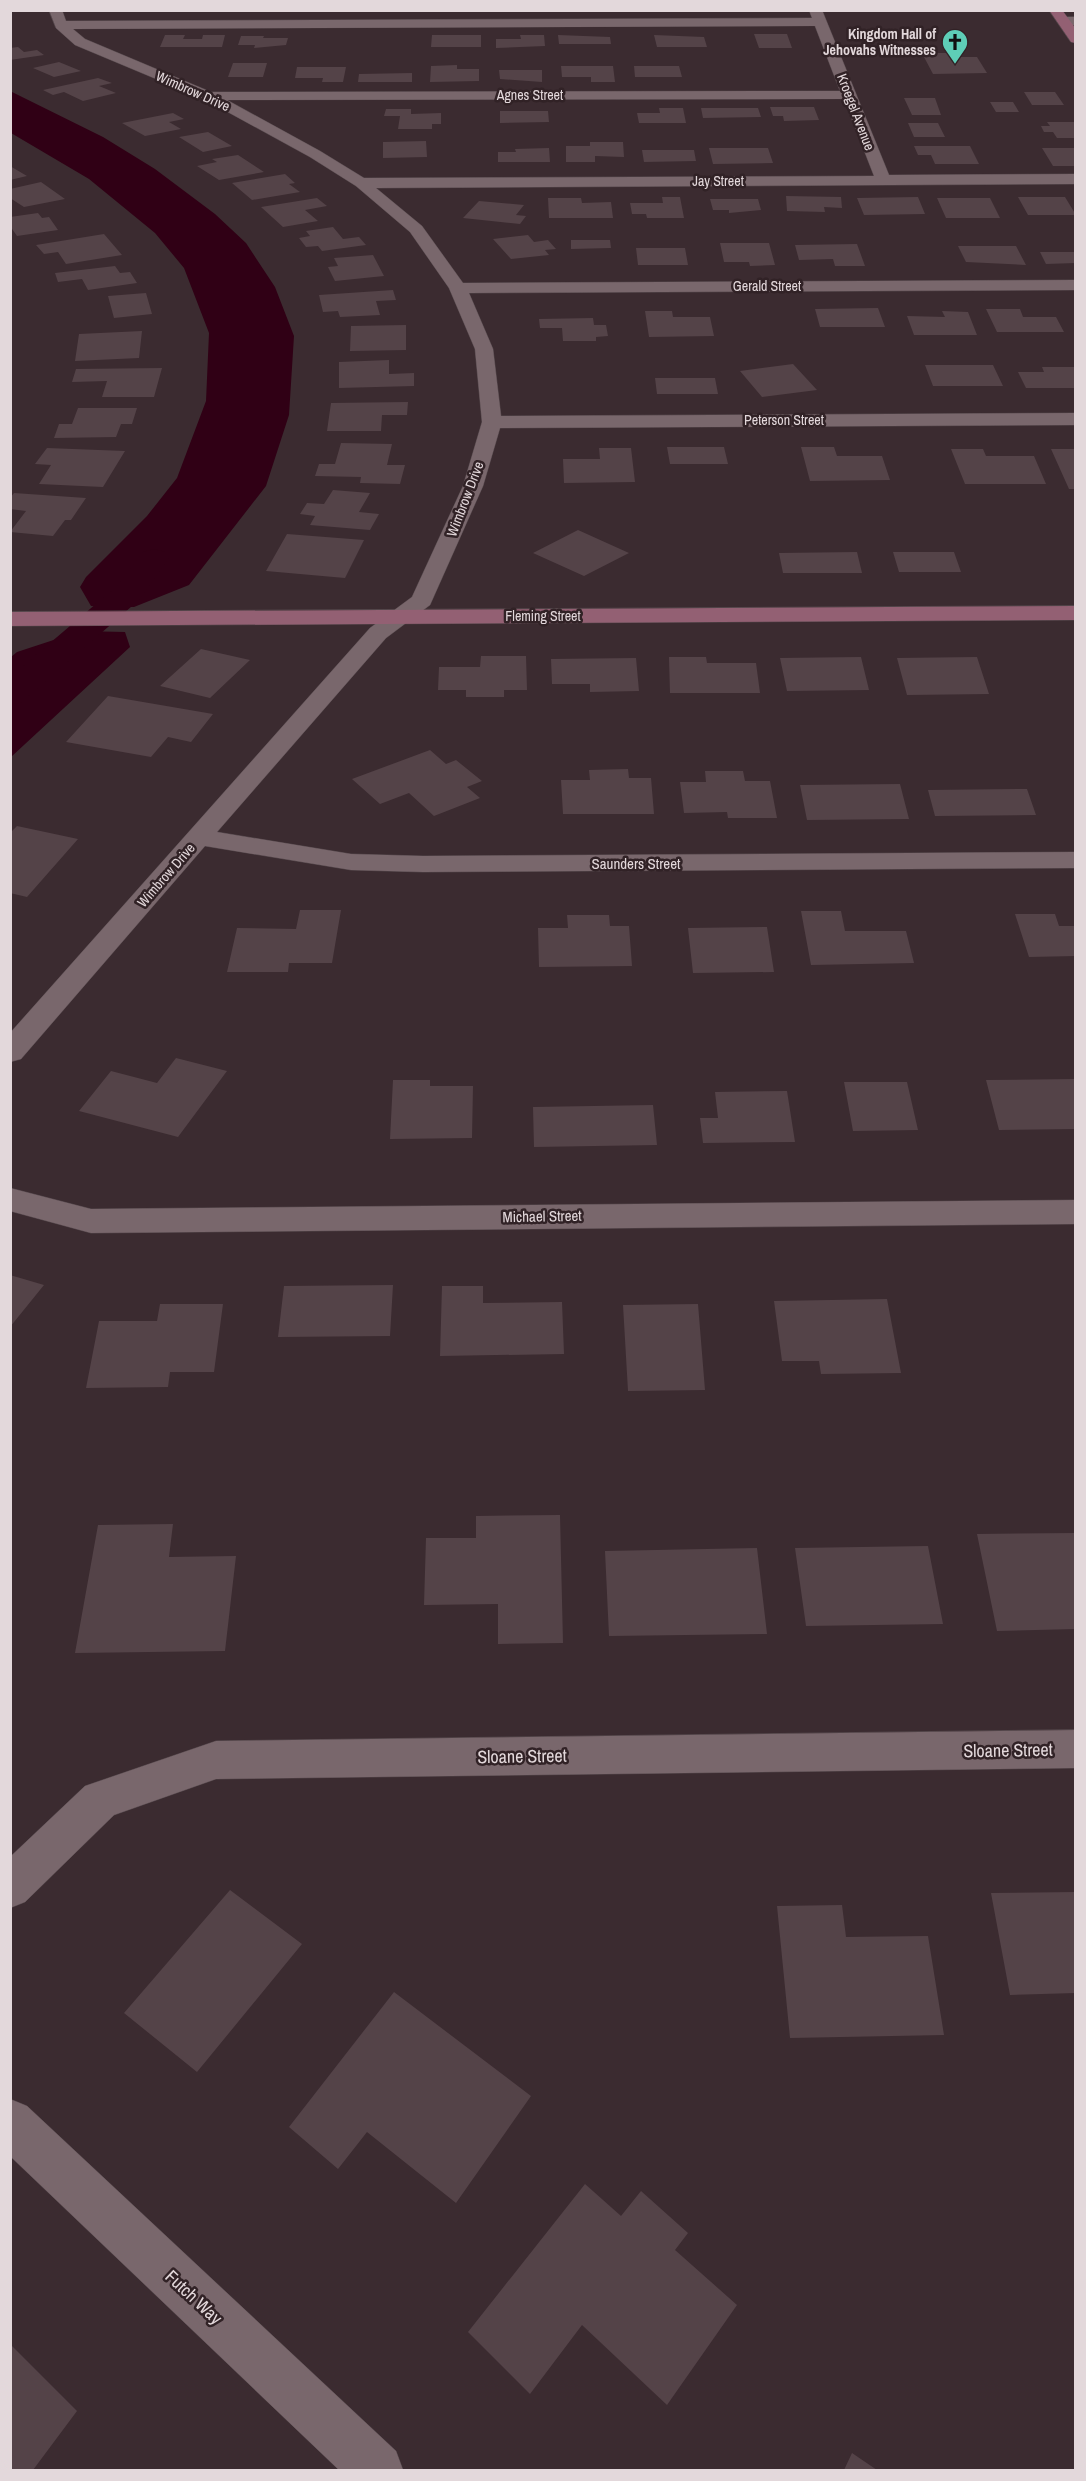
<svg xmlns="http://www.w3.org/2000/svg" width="1086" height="2481" font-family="'Archivo Narrow',sans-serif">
<rect width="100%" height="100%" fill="#3b2b30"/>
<path fill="#300015" d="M10 91 103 137 155 169 215 214 246 243 275 287 294 336 289 415 266 486 189 585 134 607 91 606 80 587 86 577 147 516 177 478 206 401 209 333 184 268 155 233 89 179 11 133Z
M81 631 125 632 130 647 11 757V657L17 652Z"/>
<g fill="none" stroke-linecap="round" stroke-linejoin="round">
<path fill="#300015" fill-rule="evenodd" d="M154 549 165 552 169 558 139 600 22 702 10 705V677L117 586 143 552Z"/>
</g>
<path fill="#544348" d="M754 34H787L792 48H759Z
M165 35H185L183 39H202L203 35H225L222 47H160Z
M432 35H481V47H431Z
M520 35H544L545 46 496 48V39H521Z
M558 35 610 37 611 44H559Z
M654 35 704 37 707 47H657Z
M241 36H264L263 38H288L286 45 254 48 255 45H238Z
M18 47 24 52 37 50 44 55 10 60V48Z
M925 53H955L957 57H977L987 73 933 74 924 57H928Z
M59 62 81 71 54 77 33 68Z
M233 63H267L263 77H228Z
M457 65V69H479V81L430 82 431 66Z
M561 66H613L615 82H591V77H562Z
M634 66H679L682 77H635Z
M297 67H346L343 82H322L323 78H295Z
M499 70H542V82L500 79Z
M412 73V82H358L359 74Z
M98 78 112 83 99 86 116 93 83 101 64 92 53 95 43 90Z
M1024 92H1055L1064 105H1032Z
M904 98H935L941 115H912Z
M990 102H1013L1019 112H996Z
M770 107H814L819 120 784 121 783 116H773Z
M659 108H683L686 123H639L637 113H660Z
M701 108H758L761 117 703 118Z
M386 109H411V114L441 113V124H432V129H398L400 116H384Z
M500 111H548L549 122 500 123Z
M173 113 184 119 169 122 181 129 145 136 122 123Z
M1047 122H1076V138H1057L1053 132H1044L1041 126H1050Z
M908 123H938L945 137H914Z
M208 132 232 146 203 152 179 137Z
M426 141 427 157 383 158V142Z
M590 142H623L624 157 595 156V162H566V146H590Z
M914 146H970L979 164H935L931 155H918Z
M549 148 550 162H498V152H516L515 149Z
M709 148H768L773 163 713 164Z
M1042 148H1075L1076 166H1053Z
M642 150H694L696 161 644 162Z
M238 155 264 172 219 180 197 166 217 162 212 159Z
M10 166 27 176 10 180Z
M285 174 295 183 289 184 300 192 252 200 232 183Z
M41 182 65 199 24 207 10 198V189Z
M786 196 841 197 842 208 824 207 825 212 787 211Z
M662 197H680L684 218H647L646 214H632L630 203H663Z
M918 197 925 214 864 215 857 198Z
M1018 197H1065L1076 215H1028Z
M317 198 327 206 305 210 318 221 283 227 261 207Z
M548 198H581L582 203 611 202 613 218H549Z
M937 198H990L1000 218H946Z
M710 199H758L761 210 729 213V210H713Z
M479 201 524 205 516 215 526 216 520 224 463 218Z
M38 213 42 218 49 217 58 230 17 236 10 226V217Z
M333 227 343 239 359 237 366 245 322 251 318 246 306 247 299 238 310 236 306 231Z
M104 234 122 255 66 264 58 252 44 254 36 245Z
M528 235 534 242 548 240 556 249 545 250 549 255 511 259 493 239Z
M571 240H610L611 248 571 249Z
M720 243H769L775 265 750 266 749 262H724Z
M857 244 865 266H835L833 259 799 260 795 245Z
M958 246H1016L1026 265 966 262Z
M636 248H685L688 265H638Z
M1040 252H1076V263L1046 264Z
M373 255 384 276 335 281 328 267 338 266 334 258Z
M115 266 120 273 130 272 137 283 88 290 82 279 58 282 55 273Z
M393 290 396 300 376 301 380 315 340 317 338 311 323 312 319 295Z
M146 293 152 314 114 318 108 296Z
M878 308 885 327H820L815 309Z
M986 309H1020L1023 317H1056L1064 332H997Z
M645 311H672L673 317H710L714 336 649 337Z
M942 311 968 312 977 335H914L907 316 945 317Z
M593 318 594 325H606L608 336 596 337V341H563L562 328H540L539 319Z
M406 325V350L350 351 351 326Z
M142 331 139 358 75 361 79 334Z
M389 360V374L414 373V386L339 388V362Z
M793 364 817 390 762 397 740 371Z
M925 365H993L1003 386H933Z
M1042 367H1076V388H1026L1018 372H1044Z
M162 368 154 397H102L107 381 72 382 76 369Z
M655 378H715L718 394H657Z
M408 402 407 415H382L381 431H327L331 403Z
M78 408H137L132 424H121L116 437 54 438 59 424H72Z
M341 443 392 444 387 465H405L400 484 360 483 361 477 315 476 319 464H335Z
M667 447H724L728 464H670Z
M801 447H834L837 456H882L890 480 810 481Z
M47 448 125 451 103 487 39 484 51 465 35 464Z
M599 448H631L635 482 564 483 563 459H600Z
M951 449H983L986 456H1034L1046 484H965Z
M1051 449H1076V489H1069Z
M333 490 370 493 359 512 379 514 370 530 310 525 315 516 300 514 307 503 324 504Z
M14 493 86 498 71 520H65L53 536 10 532 26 511 10 509V498Z
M578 530 629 553 584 576 533 553Z
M287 534 364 540 345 578 266 571Z
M857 552 862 573H783L779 553Z
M893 552H954L961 572H899Z
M201 649 250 660 210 698 160 686Z
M481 656H526L527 690H504V697H466V690H438L439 667H480Z
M669 657H706L707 663H756L760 693H670Z
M861 657 869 690 787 691 780 658Z
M977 657 989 694 907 695 897 658Z
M636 658 639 691 590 692V684H552L551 659Z
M108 696 213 714 191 742 168 737 151 757 66 742Z
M430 750 446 764 456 760 482 781 467 787 480 798 434 816 409 793 380 804 352 779Z
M628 769 629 778H651L654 814H563L561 780H590L589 770Z
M705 771H743L745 781H770L777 818H728L727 812 684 813 680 782H706Z
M900 784 909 819 807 820 800 785Z
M1027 789 1036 815 935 816 928 790Z
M17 826 78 839 27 897 10 893V833Z
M300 910H341L332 963H289L288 972H227L237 928 296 929Z
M801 911H841L845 931H906L914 963 811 965Z
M1015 914H1055L1059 926H1076V956L1029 957Z
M567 915H609L610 926H629L632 966 539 967 538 928H568Z
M767 927 774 972 693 973 688 928Z
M176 1058 227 1071 178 1137 79 1111 111 1071 157 1083Z
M1076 1079V1129L999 1130 986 1080Z
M393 1080H430V1086H473L472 1138 390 1139Z
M844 1082H907L918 1130 853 1131Z
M787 1091 795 1142 703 1143 700 1118H718L715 1092Z
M653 1105 657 1145 534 1147 533 1107Z
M10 1275 44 1285 10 1327Z
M393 1285 390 1336 278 1337 284 1286Z
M442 1286H483V1303L562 1302 564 1354 440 1356Z
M887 1299 901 1373 821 1374 819 1361H782L774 1301Z
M160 1304H223L214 1372H170L168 1387 86 1388 99 1321H157Z
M698 1304 705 1390 628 1391 623 1305Z
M560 1515 563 1643 498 1644V1604L424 1605 426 1538H476V1516Z
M173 1524 169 1557 236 1556 225 1651 75 1653 98 1525Z
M1076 1533V1629L997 1631 977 1534Z
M928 1546 943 1624 806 1626 795 1548Z
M757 1548 767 1634 609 1636 605 1551Z
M230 1890 302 1944 197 2072 124 2013Z
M1076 1892V1993L1010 1995 991 1893Z
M842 1905 846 1937 928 1936 944 2035 790 2038 777 1906Z
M394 1992 531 2096 456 2203 367 2132 338 2169 289 2127Z
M585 2184 621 2216 641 2191 688 2233 675 2250 737 2305 667 2405 582 2325 530 2394 468 2332Z
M10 2344 77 2411 33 2470H10Z
M852 2453 877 2470H844Z"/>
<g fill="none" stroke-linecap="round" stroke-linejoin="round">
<g stroke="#54474b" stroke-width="1">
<path id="street" d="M49 10H62L66 21 812 18 809 10H822L889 175 1076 174V184L376 188 422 226 463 283 1076 280V290L469 293 493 349 501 416 1076 413V425L500 428 483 486 430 605 386 638 217 832 351 854 423 856 1076 852V868L423 872 351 870 205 846 21 1059 10 1062V1033L370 628 412 597 463 486 482 422 475 349 449 288 410 232 356 186 310 157 204 99 75 45 56 28ZM815 26 840 91 211 92 85 39 73 29ZM844 99 874 176 364 178 320 151 227 100Z
M1076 17V25H1063L1057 21 1063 17Z
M10 1188 91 1209 1076 1200V1224L91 1233 10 1211Z
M1076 1730V1768L216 1779 114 1815 25 1902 10 1908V1857L85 1786 216 1741Z
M10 2099 27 2106 396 2451 403 2470H339L10 2156Z"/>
</g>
<g stroke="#54474b" stroke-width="1">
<path id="secondary" d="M1049 10H1062L1076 29V43L1071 42Z
M1076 606V620L10 626V612Z"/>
</g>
<use href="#street" fill="#79676c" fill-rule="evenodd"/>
<use href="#secondary" fill="#936073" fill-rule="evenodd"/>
</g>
<defs>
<g id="church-pin" transform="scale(1.35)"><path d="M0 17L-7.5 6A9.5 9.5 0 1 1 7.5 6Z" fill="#5eceb7" stroke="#312226"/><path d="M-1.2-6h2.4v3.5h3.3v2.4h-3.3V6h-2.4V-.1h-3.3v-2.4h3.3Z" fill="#111"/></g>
</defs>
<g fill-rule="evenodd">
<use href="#church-pin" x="955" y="42"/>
</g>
<g text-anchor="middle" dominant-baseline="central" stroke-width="5" stroke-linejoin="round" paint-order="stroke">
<g font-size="14" font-weight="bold" fill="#e3d8db" stroke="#312226" text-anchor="end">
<text x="936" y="34">Kingdom Hall of<tspan x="936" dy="16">Jehovahs Witnesses</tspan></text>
</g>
<g font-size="14" fill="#e3d8db" stroke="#312226">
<text transform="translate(193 91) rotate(24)">Wimbrow Drive</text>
<text x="530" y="95">Agnes Street</text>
<text transform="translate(856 112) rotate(69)">Kroegel Avenue</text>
<text x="718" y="181">Jay Street</text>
<text x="767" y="286">Gerald Street</text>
<text x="784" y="420">Peterson Street</text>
<text transform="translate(465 499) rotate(-69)">Wimbrow Drive</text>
<text x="543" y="616">Fleming Street</text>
<text transform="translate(166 875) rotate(-49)">Wimbrow Drive</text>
</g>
<g font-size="15" fill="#e3d8db" stroke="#312226">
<text x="636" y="863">Saunders Street</text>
<text transform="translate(542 1216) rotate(-1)">Michael Street</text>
</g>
<g font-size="18" fill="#e3d8db" stroke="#312226">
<text transform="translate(1008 1750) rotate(-1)">Sloane Street</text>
<text transform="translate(522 1756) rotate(-1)">Sloane Street</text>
<text transform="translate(194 2297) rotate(43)">Futch Way</text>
</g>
</g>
<rect width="1086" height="2481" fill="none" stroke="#e3d8db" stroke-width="24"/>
</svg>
